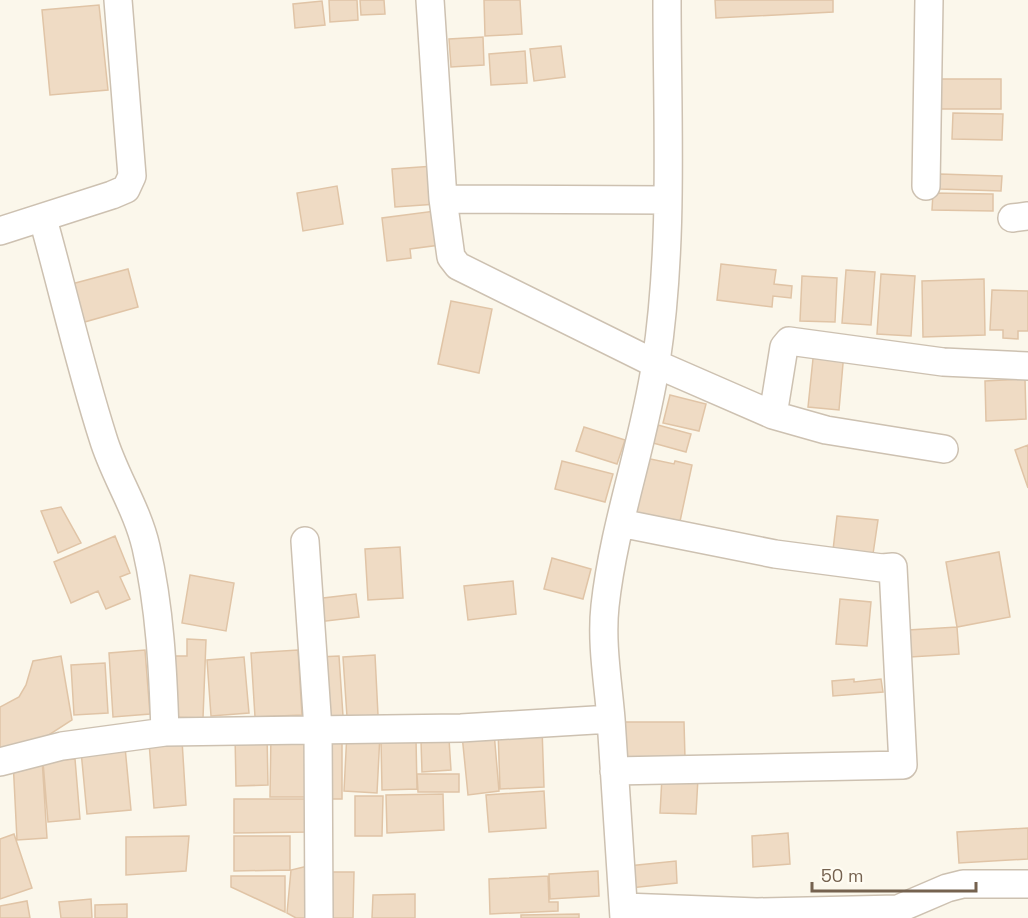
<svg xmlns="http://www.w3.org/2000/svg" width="1028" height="918" font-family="'Space Grotesk',sans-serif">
<rect width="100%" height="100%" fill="#fbf7eb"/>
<path fill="#efdbc4" stroke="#e0c4a6" stroke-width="1.5" d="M329 0H357L358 20 330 22Z
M360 0H384L385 14 361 15Z
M484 0H520L522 34 485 36Z
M715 0H833V12L716 18Z
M322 1 325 25 295 28 293 4Z
M99 5 108 90 50 95 42 10Z
M483 37 484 65 451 67 449 39Z
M561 46 565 77 534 81 530 49Z
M525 51 527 83 491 85 489 54Z
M935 79H1001V109H935Z
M953 113 1003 114 1002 140 952 139Z
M434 166 437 204 395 207 392 169Z
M940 174 1002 176 1001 191 940 189Z
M337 186 343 224 303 231 297 193Z
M933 193 993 194V211L932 210Z
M435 211 440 245 410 249 411 258 387 261 382 218Z
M721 264 776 270 774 284 792 286 791 298 773 296 772 307 717 300Z
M128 269 138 307 81 323 64 286Z
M846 270 875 272 871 325 842 323Z
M881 274 915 276 911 336 877 334Z
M802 276 837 278 835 322 800 321Z
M984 279 985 335 923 337 922 281Z
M992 290 1028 291V331H1018V339L1003 338V330H990Z
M451 301 492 309 479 373 438 364Z
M814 349 844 352 839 410 808 407Z
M1025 379 1026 419 986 421 985 381Z
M670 395 706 404 699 431 663 423Z
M658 425 691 434 686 452 653 443Z
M584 427 625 440 617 464 576 451Z
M1028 445V488L1015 450Z
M641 457 674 464 675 461 692 465 679 526 628 515Z
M562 461 613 474 605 502 555 489Z
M61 507 81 543 58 553 41 511Z
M837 516 878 520 873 554 833 550Z
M115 536 130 573 120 577 130 599 106 609 98 591 71 603 54 562Z
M400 547 403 598 368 600 365 549Z
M999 552 1010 617 957 627 946 562Z
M552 558 591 569 583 599 544 589Z
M190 575 234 583 226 631 182 623Z
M513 581 516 614 468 620 464 586Z
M356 594 359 617 318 622 315 599Z
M840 599 871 602 867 646 836 644Z
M957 627 959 654 910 657 908 630Z
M187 639 206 640 203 718 170 717 172 656H187Z
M145 650 150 714 113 717 109 653Z
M298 650 302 715 255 717 251 653Z
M375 655 378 715 347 717 343 657Z
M61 656 72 720 41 740 0 750V707L19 697 26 685 33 661Z
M339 656 343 716 321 718 318 657Z
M244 657 249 713 211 716 207 660Z
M105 663 108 713 74 715 71 665Z
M854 679V682L881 679 883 692 833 696 832 681Z
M616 722H684L685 758H616Z
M542 728 544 787 500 789 498 730Z
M347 732 380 734 377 793 344 791Z
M494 732 499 791 468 795 462 735Z
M271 733 310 734 309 797H270Z
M267 734 268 785 236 786 235 735Z
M342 735V799H320L319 736Z
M381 739H416L417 789 382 790Z
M449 739 451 770 422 772 421 741Z
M182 740 186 805 154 808 149 742Z
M125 747 131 810 87 814 81 751Z
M42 758 47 838 17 840 13 760Z
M75 759 80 819 48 822 43 762Z
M417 774H459V792H418Z
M662 777 698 778 696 814 660 813Z
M544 791 546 828 489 832 486 795Z
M443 794 444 830 387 833 386 795Z
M355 796H383L382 836H355Z
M234 799H309V832L234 833Z
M1028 828V859L959 863 957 832Z
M788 833 790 864 753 867 752 836Z
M14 834 32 888 0 899V839Z
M189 836 186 871 126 875V837Z
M234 836H290V870L234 871Z
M676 861 677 883 630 888 628 866Z
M312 865 311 918H296L287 913 291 870Z
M598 871 599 896 550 899 549 874Z
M321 872H354L353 918H321Z
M231 876H285V912L231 887Z
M548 876 549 902H558V911L490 914 489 879Z
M415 894V918H372L373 895Z
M91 899 92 918H61L59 902Z
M27 901 30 918H0V906Z
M127 904V918H95V905Z
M579 914V918H521V915Z"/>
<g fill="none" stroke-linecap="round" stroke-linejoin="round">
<g stroke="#cdc1b1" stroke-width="30">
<path id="minor" d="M430 0 443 199 451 257 458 266 656 364 773 415 826 430 944 449
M926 186 929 0
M443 199 667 200
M1012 218 1028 216
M43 219C63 291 80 366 103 438 114 475 137 508 146 547 160 608 163 670 165 732
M0 231 112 195 126 189 132 176 118 0
M773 415 784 347 789 341 943 362 1028 366
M305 541 318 729 319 918
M611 719 624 918
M0 762 62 746 165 732 461 728 611 719C608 682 601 643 605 606 614 523 644 444 656 362 674 243 667 120 667 0
M614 771 903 765 893 567 882 568 775 554 620 523
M624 907 757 912 898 909 947 888 963 884H1028"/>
</g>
<use href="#minor" stroke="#fff" stroke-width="27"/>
</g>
<path d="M812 882v9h164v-9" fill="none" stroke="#75624f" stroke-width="3"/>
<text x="821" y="882" font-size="18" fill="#75624f" stroke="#fefbf1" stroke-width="4.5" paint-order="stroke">50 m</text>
</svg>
